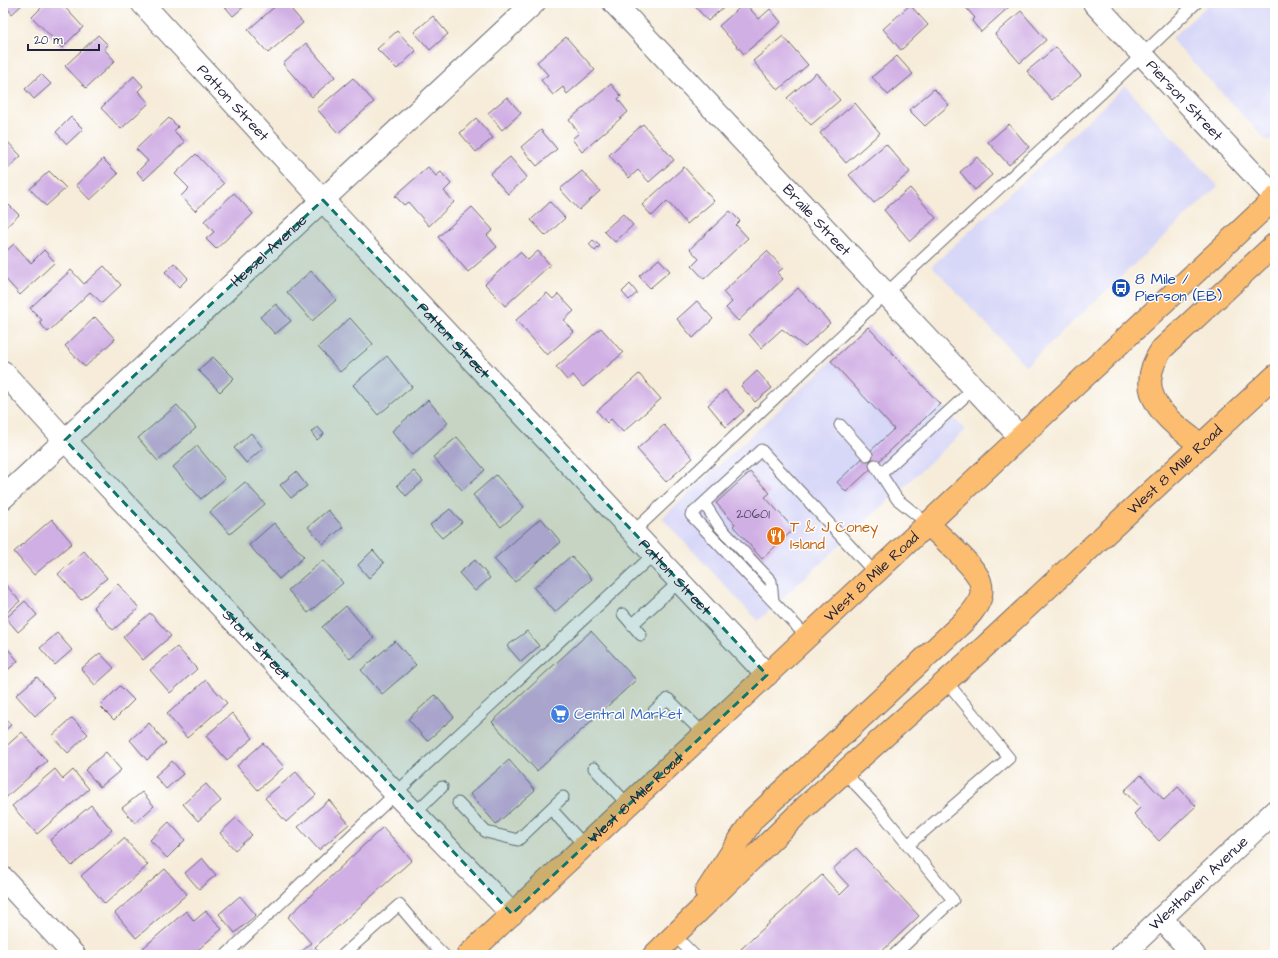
<svg xmlns="http://www.w3.org/2000/svg" width="1278" height="958" font-family="'Architects Daughter',sans-serif">
<rect width="100%" height="100%" fill="#fff"/>
<filter id="ink" filterUnits="userSpaceOnUse"><feTurbulence type="fractalNoise" baseFrequency=".025" numOctaves="2"/><feDisplacementMap in="SourceGraphic" scale="8" xChannelSelector="R" yChannelSelector="G"/><feConvolveMatrix kernelMatrix="1 2 1 2 8 2 1 2 1" color-interpolation-filters="sRGB"/></filter>
<filter id="wash" filterUnits="userSpaceOnUse"><feTurbulence type="fractalNoise" baseFrequency=".012" numOctaves="4" result="noise"/><feDisplacementMap in="SourceGraphic" scale="16" xChannelSelector="R" yChannelSelector="G"/><feGaussianBlur stdDeviation="0.9" result="paint"/><feColorMatrix in="noise" values="0 0 0 0 0 0 0 0 0 0 0 0 0 0 0 0 0 1.4 0 .05"/><feComposite in="paint" operator="in"/></filter>
<g filter="url(#wash)">
<rect width="100%" height="100%" fill="#f6ecd9"/>
<path fill="#d7d7f8" d="M1210 3H1275V136L1268 142 1171 39Z
M1125 86 1218 186 1026 366 932 266Z
M869 326 965 430 758 621 662 518Z"/>
<g id="blocks">
<path fill="#d0afe4" d="M3 3H24L12 14Z
M46 3H61L83 27 62 48 32 17Z
M222 3H248L233 16Z
M279 3H286L303 23 268 53 248 30Z
M692 3H728L708 21Z
M745 3 759 19 770 9 781 22 744 54 719 26Z
M962 3H1006L1009 7 981 32 972 21 975 18Z
M910 5 928 25 901 50 883 29Z
M1021 11 1046 40 1020 63 995 34Z
M433 16 448 34 430 50 414 32Z
M397 31 416 51 397 69 377 49Z
M98 35 108 45 104 49 115 61 86 88 65 66Z
M783 36 808 65 778 90 753 61Z
M566 37 595 70 567 94 563 87 553 95 541 80 548 75 537 62Z
M306 43 335 77 312 97 283 64Z
M1056 47 1081 76 1052 100 1027 71Z
M897 56 913 74 888 95 872 77Z
M816 73 840 100 811 125 787 98Z
M41 74 51 84 34 99 25 89Z
M134 76 143 86 138 91 149 103 121 129 101 108Z
M353 78 374 102 338 133 317 109Z
M611 84 621 96 618 99 628 112 582 152 572 139 579 133 569 120Z
M934 89 949 105 925 126 909 110Z
M507 97 521 113 502 130 488 113Z
M855 103 880 133 846 163 820 133Z
M71 117 83 129 67 144 56 132Z
M169 118 178 127 174 131 185 142 144 180 137 172 148 161 136 149Z
M476 118 493 138 476 152 460 133Z
M643 124 674 160 649 182 638 170 629 178 609 155Z
M1009 124 1029 147 1009 165 988 142Z
M541 130 557 149 537 166 521 147Z
M4 138 21 156 3 173V139Z
M886 144 910 172 874 203 849 175Z
M196 154 224 184 195 211 181 196 189 188 175 174Z
M510 157 527 177 508 194 490 174Z
M977 157 992 175 975 190 960 172Z
M103 159 118 174 90 200 76 185Z
M428 167 436 176 441 172 451 184 444 191 454 202 429 226 408 202 404 205 395 196Z
M684 167 714 201 687 224 667 201 652 216 642 205Z
M49 171 66 188 46 206 30 189Z
M582 171 600 191 579 210 560 189Z
M910 188 936 218 910 241 884 210Z
M234 193 253 214 216 249 206 239 214 232 204 221Z
M550 202 565 218 546 236 531 220Z
M9 205 19 215 3 230V211Z
M472 207 493 230 487 235 497 247 468 272 438 237Z
M730 211 740 221 736 225 748 238 704 279 692 266 699 259 690 249Z
M623 214 633 225 615 242 604 231Z
M593 240 600 246 595 251 589 244Z
M14 244 31 263 44 250 55 262 20 295 3 276V254Z
M538 251 550 265 505 306 485 284 520 252 528 260Z
M767 251 783 268 777 273 783 279 738 321 726 308 732 302 723 292Z
M659 259 670 271 650 288 639 276Z
M174 263 188 278 179 287 165 272Z
M104 266 121 285 102 303 90 292 48 332 39 322 42 320 30 308 71 270 84 284Z
M311 271 336 300 312 321 287 292Z
M630 284 637 293 629 300 622 292Z
M798 288 830 323 805 347 782 329 761 348 749 334Z
M547 293 553 299 558 294 574 311 564 320 574 332 547 355 516 320Z
M697 301 713 319 693 338 677 319Z
M276 304 291 321 275 334 260 317Z
M95 317 115 339 85 367 65 346Z
M350 318 373 344 340 372 318 347Z
M868 327 940 404 846 492 837 482 894 429 831 361Z
M601 328 623 353 583 387 573 375 567 380 556 367Z
M387 356 412 387 378 415 353 385Z
M213 357 234 378 220 392 198 370Z
M757 371 772 388 755 402 741 386Z
M639 374 661 399 623 432 611 419 607 423 597 411Z
M725 390 744 411 726 427 708 405Z
M428 400 448 423 412 455 392 431Z
M177 405 196 428 158 461 138 438Z
M664 425 693 458 666 482 637 449Z
M318 427 324 434 317 440 311 432Z
M251 433 263 448 246 463 234 448Z
M457 437 485 470 462 490 433 457Z
M197 446 225 479 201 499 173 467Z
M414 471 423 481 406 496 397 485Z
M296 472 307 486 291 498 280 485Z
M750 472 770 493 765 497 794 529 762 559 733 526 735 524 716 503Z
M496 475 524 507 501 527 473 495Z
M245 482 265 504 230 534 210 512Z
M450 509 462 522 442 538 430 525Z
M328 510 343 527 323 544 308 527Z
M541 518 561 542 515 582 494 559Z
M52 519 72 543 34 575 14 552Z
M274 523 304 557 279 579 249 545Z
M373 550 384 563 369 578 358 565Z
M84 551 107 578 81 600 58 574Z
M571 556 592 579 555 612 534 588Z
M323 560 343 583 308 613 288 590Z
M475 560 490 578 475 591 459 573Z
M4 583 20 601 4 615 3 584Z
M118 584 139 608 113 630 93 607Z
M25 601 37 615 18 632 6 618Z
M346 606 374 638 350 659 322 627Z
M150 613 171 636 143 660 123 637Z
M527 631 539 646 521 662 507 646Z
M591 631 636 680 537 771 492 722Z
M57 633 72 650 55 665 40 648Z
M395 641 416 665 382 694 361 670Z
M177 647 197 669 170 693 150 670Z
M8 649 18 661 3 674V653Z
M100 653 114 668 95 685 81 669Z
M37 677 55 698 35 716 16 695Z
M206 680 227 703 187 738 167 714Z
M120 686 134 700 114 720 100 706Z
M435 695 454 717 427 741 408 719Z
M232 713 253 738 227 760 206 736Z
M3 715 11 725 3 732Z
M72 718 88 734 68 753 52 736Z
M149 723 166 743 147 760 130 740Z
M22 732 47 761 3 800V749Z
M263 743 284 767 258 790 237 766Z
M106 752 121 770 100 787 85 770Z
M509 760 535 790 496 824 470 794Z
M172 761 183 774 166 789 155 776Z
M55 769 63 779 73 770 89 789 37 834 12 806Z
M296 772 316 795 286 822 265 798Z
M1141 775 1164 800 1178 787 1196 806 1159 841 1134 814 1140 808 1124 791Z
M206 784 221 801 198 821 183 804Z
M142 792 154 806 135 823 122 808Z
M329 800 349 824 319 850 298 827Z
M91 805 112 830 72 866 50 840Z
M236 818 252 835 235 850 220 833Z
M169 822 185 840 167 858 150 840Z
M383 827 412 860 315 947 322 955H298L311 943 288 917Z
M124 838 148 865 105 904 81 876Z
M856 848 919 916 878 955H746L741 949 822 875 840 895 849 886 833 869Z
M202 858 216 875 199 889 185 873Z
M165 869 187 894 136 938 115 913Z
M240 896 256 915 235 933 219 914Z
M186 911 194 921 206 911 222 929 192 955H149L143 948Z"/>
</g>
</g>
<g filter="url(#ink)">
<use href="#blocks" fill-opacity="0" stroke="#6c6972" stroke-width="1"/>
<g fill="none" stroke-linecap="round" stroke-linejoin="round">
<g stroke="#6c6972" stroke-width="13">
<path id="service" d="M840 425 867 455
M875 465 897 499 928 524
M881 474 974 388
M704 503 719 526 771 581 773 601
M633 532 914 267 1120 76 1196 3
M623 614 641 635
M632 625 679 582
M807 637 691 515 761 450 876 574
M668 699 704 734
M654 711 664 702
M594 768 628 805
M844 772 876 806 953 900 894 955
M458 803 486 832 518 840 563 797
M551 809 585 846
M415 813 442 787
M908 845 1009 758 946 681
M674 935 694 955
M226 955 416 774 654 554
M343 955 399 905 427 938 444 955"/>
</g>
<g stroke="#6c6972" stroke-width="24">
<g id="minor">
<path id="s1" d="M142 3 340 219 767 675"/>
<path id="s2" d="M614 3 1020 437"/>
<path id="s3" d="M1094 3 1275 197"/>
<path id="s4" d="M3 372 65 440 396 794 512 914"/>
<path id="s5" d="M3 498 534 3"/>
<path d="M3 878 74 955"/>
<path d="M1161 918 1194 955"/>
<path id="s6" d="M1122 955 1275 811"/>
</g>
</g>
<g stroke="#6c6972" stroke-width="24">
<g id="trunk">
<path d="M1201 445C1167 420 1131 394 1162 349L1275 244"/>
<path d="M706 892 753 819 959 626C967 618 976 610 980 599 982 593 982 587 980 581 975 566 941 537 928 524"/>
<path id="s7" d="M468 955 1275 198"/>
<path id="s8" d="M654 955 805 807 979 652 1275 376"/>
</g>
</g>
<use href="#service" stroke="#fff" stroke-width="11"/>
<use href="#minor" stroke="#fff" stroke-width="22"/>
<use href="#trunk" stroke="#fcbd6f" stroke-width="22"/>
</g>
</g>
<path fill="#0f766e" fill-opacity="0.2" stroke="#0f766e" stroke-width="3" stroke-dasharray="8 5" stroke-linejoin="round" d="M323 200 767 675 512 914 65 440Z"/>
<defs>
<g id="bus-disc" transform="scale(1)"><circle r="9.5" fill="#1a4fb4" stroke="#fff"/><path d="M-5-6H5V4H4V6H2V4H-2V6H-4V4H-5ZM-3.5-4V0h7V-4ZM-3.5 1.2v1.5H-2V1.2ZM2 1.2v1.5H3.5V1.2Z" fill="#fff"/></g>
<g id="restaurant-disc" transform="scale(1)"><circle r="9.5" fill="#e8710a" stroke="#fff"/><path d="M-5-6h1v4h1v-4h1v4h1v-4h1v5L-1.5 .5V6h-2V.5L-5-1ZM5-6V6H3V1.5H1.5Q1.5-4 5-6Z" fill="#fff"/></g>
<g id="supermarket-disc" transform="scale(1)"><circle r="9.5" fill="#3f7fe0" stroke="#fff"/><path d="M-6-5.5h2.5l.6 2H6L4.5 2H-2.5L-4.4-4H-6ZM-1.5 3.2a1.3 1.3 0 1 0 .1 0ZM3 3.2a1.3 1.3 0 1 0 .1 0Z" fill="#fff"/></g>
</defs>
<g fill-rule="evenodd">
<use href="#bus-disc" x="1121" y="288"/>
<use href="#restaurant-disc" x="776" y="536"/>
<use href="#supermarket-disc" x="560" y="714"/>
</g>
<g text-anchor="middle" dominant-baseline="central" stroke-width="3" stroke-linejoin="round" paint-order="stroke">
<g font-size="13" fill="#4e4565">
<text x="753" y="514">20601</text>
</g>
<g font-size="15" fill="#22223b" stroke="#fff">
<text stroke="none"><textPath href="#s3" startOffset="133">Pierson Street</textPath></text>
<text stroke="none"><textPath href="#s1" startOffset="135">Patton Street</textPath></text>
<text stroke="none"><textPath href="#s2" startOffset="297">Braile Street</textPath></text>
<text stroke="none"><textPath href="#s5" startOffset="363">Hessel Avenue</textPath></text>
<text stroke="none"><textPath href="#s1" startOffset="459">Patton Street</textPath></text>
<text stroke="none"><textPath href="#s8" startOffset="712">West 8 Mile Road</textPath></text>
<text stroke="none"><textPath href="#s1" startOffset="783">Patton Street</textPath></text>
<text stroke="none"><textPath href="#s7" startOffset="553">West 8 Mile Road</textPath></text>
<text stroke="none"><textPath href="#s4" startOffset="372">Stout Street</textPath></text>
<text stroke="none"><textPath href="#s7" startOffset="229">West 8 Mile Road</textPath></text>
<text stroke="none"><textPath href="#s6" startOffset="105">Westhaven Avenue</textPath></text>
</g>
<g font-size="15" fill="#164399" stroke="#fff" text-anchor="start">
<text x="1135" y="279">8 Mile /<tspan x="1135" dy="17">Pierson (EB)</tspan></text>
</g>
<g font-size="15" fill="#c56008" stroke="#fff" text-anchor="start">
<text x="790" y="527">T &amp; J Coney<tspan x="790" dy="17">Island</tspan></text>
</g>
<g font-size="15" fill="#366cbe" stroke="#fff" text-anchor="start">
<text x="574" y="714">Central Market</text>
</g>
</g>
<rect width="1278" height="958" fill="none" stroke="#fff" stroke-width="16"/>
<path d="M28 44v6h71v-6" fill="none" stroke="#22223b" stroke-width="2"/>
<text x="34" y="44" font-size="12" fill="#22223b" stroke="#ffffff" stroke-width="3" paint-order="stroke">20 m</text>
</svg>
